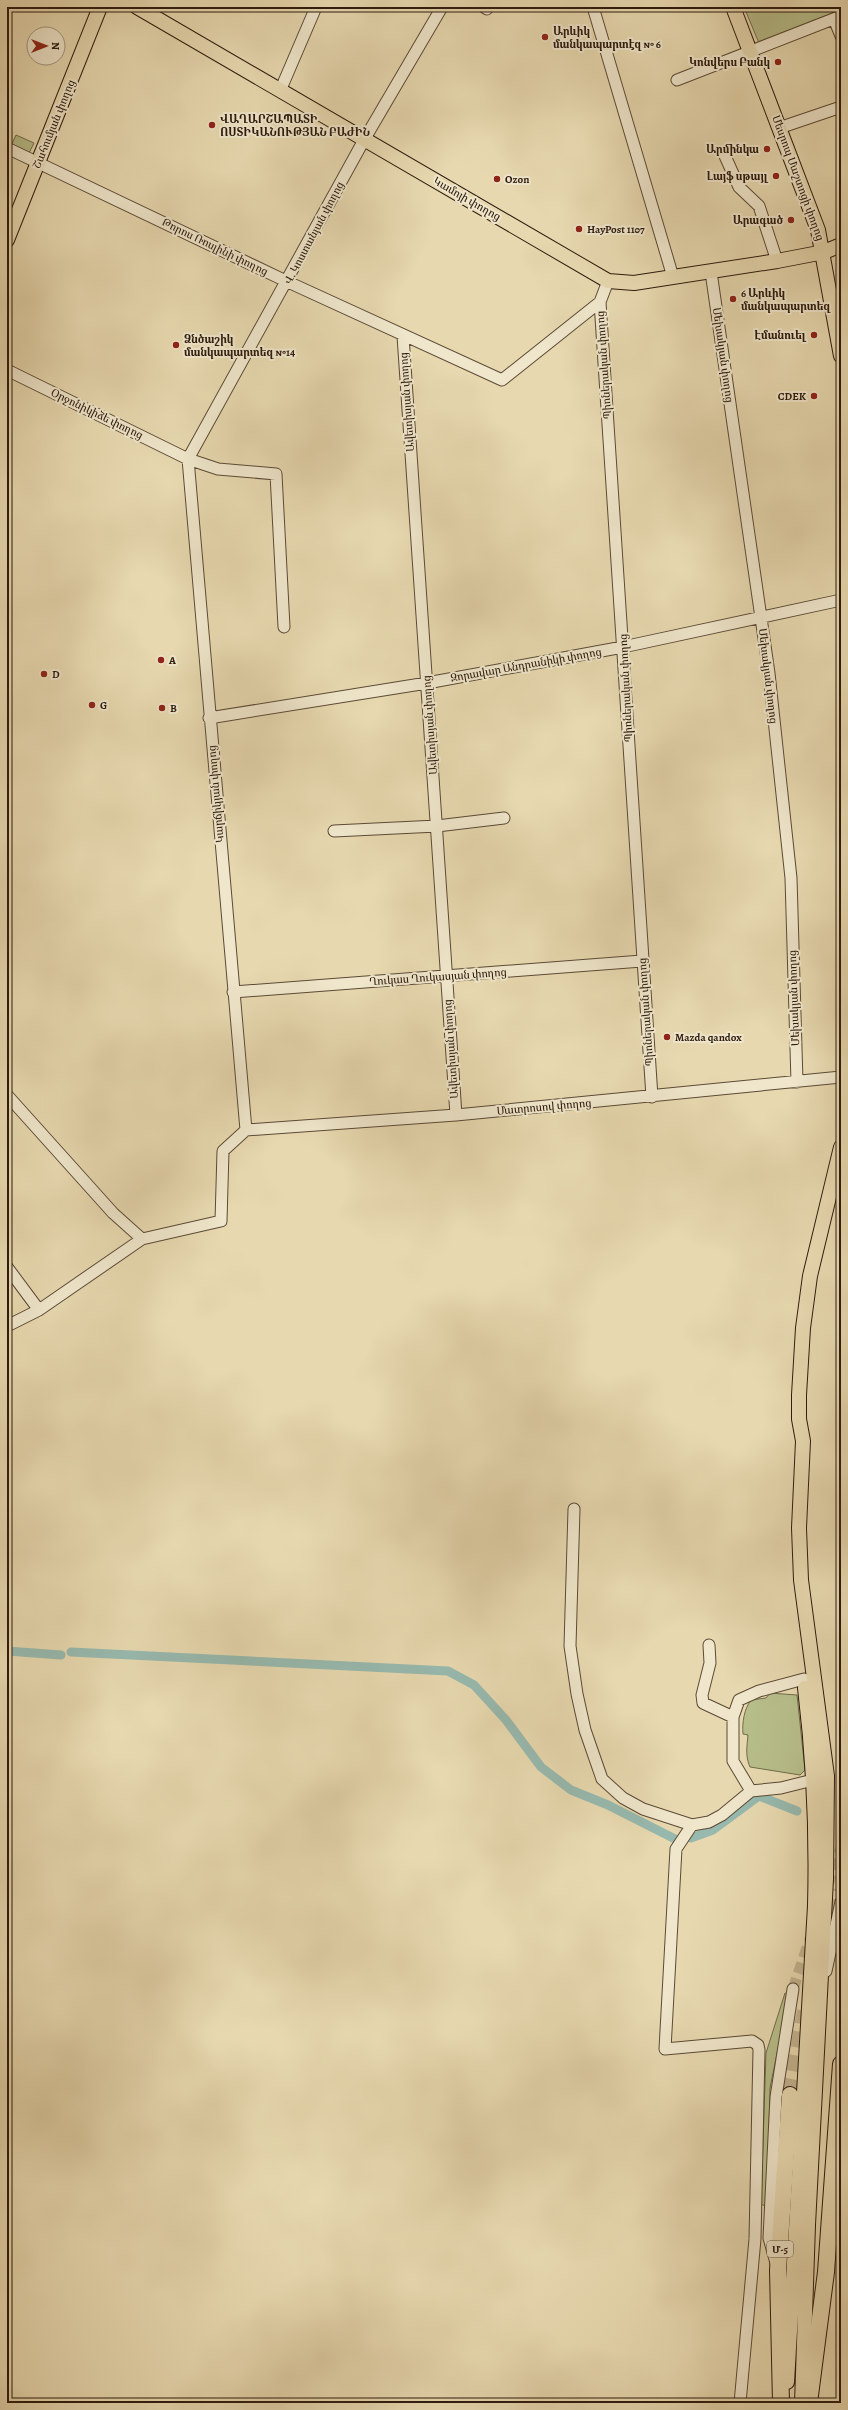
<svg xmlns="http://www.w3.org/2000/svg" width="848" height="2410" font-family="Alegreya,'Noto Serif Armenian',serif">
<rect width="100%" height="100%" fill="#e7d8af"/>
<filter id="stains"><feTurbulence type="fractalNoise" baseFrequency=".005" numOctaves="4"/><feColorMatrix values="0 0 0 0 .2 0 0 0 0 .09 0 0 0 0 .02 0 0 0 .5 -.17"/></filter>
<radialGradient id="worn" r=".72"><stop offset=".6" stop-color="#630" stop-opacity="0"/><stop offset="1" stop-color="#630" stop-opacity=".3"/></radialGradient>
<path fill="#b7be8a" stroke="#726c4c" d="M744 7H833L835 12 759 43Z
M16 135 34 143 29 153 11 146Z
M770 1693 797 1695 805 1770 800 1775 750 1767C745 1756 747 1746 748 1735L743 1734C742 1723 744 1709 751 1700L766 1698Z
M785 1993 789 1995 770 2088 767 2204 765 2206 761 2204 766 2053Z"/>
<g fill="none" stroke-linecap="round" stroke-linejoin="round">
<path stroke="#97b9ae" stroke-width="9" d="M7 1651 61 1655
M71 1652 448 1671 474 1685 506 1720 541 1767 571 1790 608 1805 675 1839
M691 1838 713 1830 759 1796 797 1811"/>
<path stroke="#c2b28f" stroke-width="11" stroke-dasharray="11 5.5" stroke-linecap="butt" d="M828 1885 841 1848
M793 1989 810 1939"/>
<path stroke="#c2b28f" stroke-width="16" stroke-dasharray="16 8" stroke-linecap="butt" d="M824 1938 841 1891
M790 2095 805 2011"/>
<g stroke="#5b4a36" stroke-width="13">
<path id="minor" d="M484 7 487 9 488 7
M593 7 673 277
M834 19 841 36
M677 80 841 16
M280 91 316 7
M779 128 841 107
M7 148 288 282 502 380 600 302
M725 156 739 187 759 206 777 261
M711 272 769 673 791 878 797 1082
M608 281 600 302 652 1097
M403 336 456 1115
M7 370 188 459 218 469 276 474 284 627
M188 459 246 1130
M188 459 364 140 442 7
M209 718 427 683 623 647 841 600
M334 831 437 826 504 818
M233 992 642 961
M7 1095 113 1213 142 1239
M246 1130 456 1115 841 1077
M7 1267 39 1310
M7 1326 39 1310 142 1239 221 1221 223 1151 246 1130
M574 1509 570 1646 577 1694 585 1730 602 1779 623 1798 643 1809 692 1825
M709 1645 710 1663 702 1695 703 1703 733 1717
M751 1791 733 1761V1717L739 1700 759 1691 804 1679
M826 1971 841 1902
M776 2263 769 2238 776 2097 793 1989
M740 2403 755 2239 759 2050 758 2045 752 2041 665 2049 676 1849 692 1825 709 1822 722 1815 751 1791 781 1788 821 1778"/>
</g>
<g stroke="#2c1b0e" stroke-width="16">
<path id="major" d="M137 7 608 281 634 283 777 261 824 252 841 245
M733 7 818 230 841 356
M7 240 100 7
M787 2382 815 1906C817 1830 814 1763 805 1688
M802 2403 808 2225 826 1879 827 1776 801 1580 799 1528 803 1441 799 1419V1395L803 1328 810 1276 841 1147"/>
</g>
<g stroke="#2c1b0e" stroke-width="18">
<path id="highway" d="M781 2403 778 2270 790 2095
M809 2403 826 2272 841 2064"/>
</g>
<use href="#minor" stroke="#efe6cb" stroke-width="11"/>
<use href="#major" stroke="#e7d8af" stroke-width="14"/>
<use href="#highway" stroke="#e7d8af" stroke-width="16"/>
</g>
<g fill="#8f2418" stroke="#efe6cb" stroke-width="1.5">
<circle cx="545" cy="37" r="4"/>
<circle cx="778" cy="62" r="4"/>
<circle cx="212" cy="125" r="4"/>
<circle cx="767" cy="149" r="4"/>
<circle cx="776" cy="176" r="4"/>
<circle cx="497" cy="179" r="4"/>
<circle cx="791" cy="220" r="4"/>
<circle cx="579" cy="229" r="4"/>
<circle cx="733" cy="299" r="4"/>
<circle cx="814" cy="335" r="4"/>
<circle cx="176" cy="345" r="4"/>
<circle cx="814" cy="396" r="4"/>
<circle cx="161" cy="660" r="4"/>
<circle cx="44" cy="674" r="4"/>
<circle cx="92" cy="705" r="4"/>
<circle cx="162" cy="708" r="4"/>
<circle cx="667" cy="1037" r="4"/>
</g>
<g text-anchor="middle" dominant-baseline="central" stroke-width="4" stroke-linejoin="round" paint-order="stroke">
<rect fill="#efe6cb" stroke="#665847" stroke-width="1" x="767" y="2241" width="26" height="16" rx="3"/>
<g font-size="10" font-weight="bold" fill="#2c1b0e">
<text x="780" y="2249">Մ-5</text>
</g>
<g font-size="11" font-weight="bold" fill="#2c1b0e" stroke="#efe6cb" text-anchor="start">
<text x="553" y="31">Արևիկ<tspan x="553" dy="13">մանկապարտէզ № 6</tspan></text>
<text x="770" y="62" text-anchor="end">Կոնվերս Բանկ</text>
<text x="220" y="119">ՎԱՂԱՐՇԱՊԱՏԻ<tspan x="220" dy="13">ՈՍՏԻԿԱՆՈՒԹՅԱՆ ԲԱԺԻՆ</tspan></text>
<text x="759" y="149" text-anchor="end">Արմինկա</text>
<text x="768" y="176" text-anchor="end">Լայֆ սթայլ</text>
<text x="505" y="179">Ozon</text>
<text x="783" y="220" text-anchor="end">Արագած</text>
<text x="587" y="229">HayPost 1107</text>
<text x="741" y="293">6 Արևիկ<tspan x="741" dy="13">մանկապարտեզ</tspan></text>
<text x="806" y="335" text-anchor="end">Էմանուել</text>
<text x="184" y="339">Ձնծաշիկ<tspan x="184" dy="13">մանկապարտեզ №14</tspan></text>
<text x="806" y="396" text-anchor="end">CDEK</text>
<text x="169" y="660">A</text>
<text x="52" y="674">D</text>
<text x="100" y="705">G</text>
<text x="170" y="708">B</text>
<text x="675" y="1037">Mazda qandox</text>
</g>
<g font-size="11" fill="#2c1b0e" stroke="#efe6cb">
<text transform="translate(54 124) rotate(-68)">Շահումյան փողոց</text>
<text transform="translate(798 178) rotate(70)">Մեսրոպ Մաշտոցի փողոց</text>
<text transform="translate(467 199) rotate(30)">Կամոյի փողոց</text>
<text transform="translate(314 233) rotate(-62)">Վ. Կոստանյան փողոց</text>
<text transform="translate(215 247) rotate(26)">Թորոս Ռոսլինի փողոց</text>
<text transform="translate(723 355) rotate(82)">Մեխակյան փողոց</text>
<text transform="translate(604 365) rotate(-94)">Պիոներական փողոց</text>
<text transform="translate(407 402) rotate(-94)">Ավետիսյան փողոց</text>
<text transform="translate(97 414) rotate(26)">Օրջոնիկիձե փողոց</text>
<text transform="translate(526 665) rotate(-10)">Զորավար Անդրանիկի փողոց</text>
<text transform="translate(768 676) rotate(83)">Մեխակյան փողոց</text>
<text transform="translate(626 688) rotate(-93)">Պիոներական փողոց</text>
<text transform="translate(430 725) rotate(-94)">Ավետիսյան փողոց</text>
<text transform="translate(216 794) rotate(-95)">Կարճիկյան փողոց</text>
<text transform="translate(438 977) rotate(-4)">Ղուկաս Ղուկասյան փողոց</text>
<text transform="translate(794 998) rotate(-92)">Մեխակյան փողոց</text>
<text transform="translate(646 1012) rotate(-94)">Պիոներական փողոց</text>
<text transform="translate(451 1049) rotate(-94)">Ավետիսյան փողոց</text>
<text transform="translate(544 1107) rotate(-5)">Մատրոսով փողոց</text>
</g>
</g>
<rect width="848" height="2410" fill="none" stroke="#e7d8af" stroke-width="24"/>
<rect x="8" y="8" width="832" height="2394" fill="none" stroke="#2c1b0e" stroke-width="2"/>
<rect x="12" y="12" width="824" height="2386" fill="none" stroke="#2c1b0e"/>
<g transform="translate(46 46) rotate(90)"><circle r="19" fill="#efe6cb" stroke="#a1957f"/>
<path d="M0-3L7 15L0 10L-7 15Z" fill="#8f2418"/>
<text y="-6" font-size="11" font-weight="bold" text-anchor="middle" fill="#2c1b0e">N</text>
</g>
<rect width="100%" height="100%" filter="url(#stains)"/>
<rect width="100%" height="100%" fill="url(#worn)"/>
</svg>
